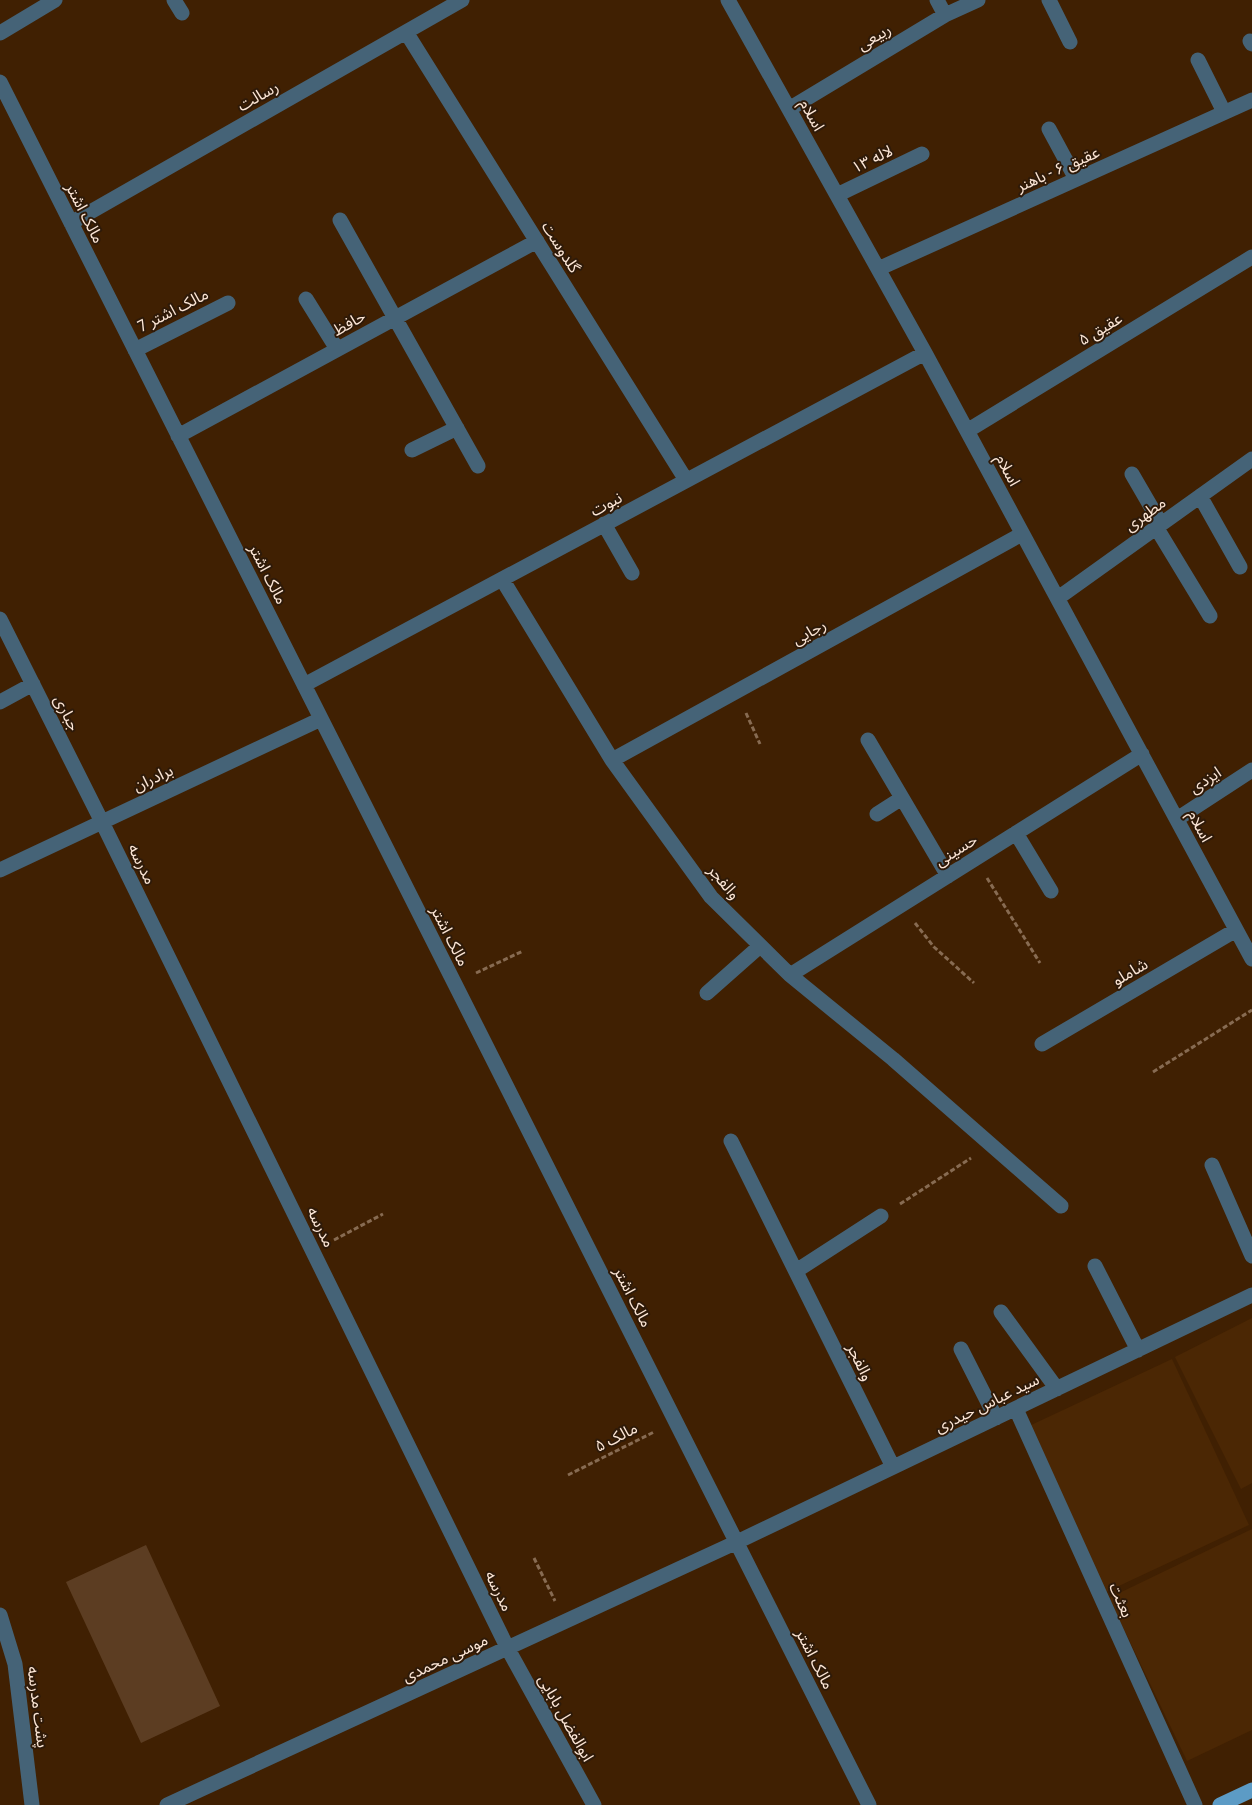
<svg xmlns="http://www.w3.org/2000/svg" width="1252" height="1805" font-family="'Roboto Condensed','Noto Sans Arabic',sans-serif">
<rect width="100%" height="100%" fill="#402002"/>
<path fill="#4b2704" d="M1252 1318V1483L1241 1489 1175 1357Z
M1172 1359 1249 1525 1106 1592 1029 1426Z
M1252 1529V1730L1187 1761 1109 1598Z"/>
<path fill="#5c3d22" d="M146 1545 220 1706 141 1743 66 1582Z"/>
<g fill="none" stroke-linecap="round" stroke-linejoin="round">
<path stroke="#876b52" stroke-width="3" stroke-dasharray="5 2.5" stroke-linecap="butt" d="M746 713 760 744
M987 878 1040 963
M915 923 934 947 974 983
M476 973 523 951
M1153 1072 1252 1010
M900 1204 971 1158
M334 1240 383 1214
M568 1475 654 1432
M534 1558 555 1601"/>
<path stroke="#456377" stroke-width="15" d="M174 0 182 13
M728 0 925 353 1252 959
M937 0 945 15
M1049 0 1070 42
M406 32 686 480
M0 33 55 0
M1250 41 1252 44
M1198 60 1224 112
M0 82 869 1805
M789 109 945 15 978 0
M1049 129 1076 179
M837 195 922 154
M340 220 478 466
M71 223 462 0
M878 269 1252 100
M306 299 337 349
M135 350 228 303
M967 431 1252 257
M178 436 537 241
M412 450 457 428
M1132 474 1161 524
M1200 496 1240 567
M604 524 632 573
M1156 527 1210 616
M502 579 612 760 711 897 790 975 893 1059 1061 1206
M1058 598 1252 459
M0 619 102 822 508 1649 594 1805
M304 685 925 353
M0 702 33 684
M868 740 948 876
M612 760 1022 534
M877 814 902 798
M1177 819 1252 770
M1016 833 1051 891
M0 870 321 719
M790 975 1142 754
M707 993 760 946
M1042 1044 1236 930
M731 1141 893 1467
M1212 1165 1252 1256
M1095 1266 1138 1350
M796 1271 881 1216
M1001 1312 1057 1389
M961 1349 996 1418
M1016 1409 1195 1805
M0 1615 15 1664 32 1805
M167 1805 737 1542 1252 1295"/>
<path stroke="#5c9bc5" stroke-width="15" d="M1220 1805 1252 1790"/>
</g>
<g text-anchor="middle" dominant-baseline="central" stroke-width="4" stroke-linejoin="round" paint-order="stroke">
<g font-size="16" fill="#fce6d6" stroke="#2e1a09">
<text transform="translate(874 37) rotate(-31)">ربیعی</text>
<text transform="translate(258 96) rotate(-30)">رسالت</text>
<text transform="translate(812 115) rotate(61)">اسلام</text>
<text transform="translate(872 159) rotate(-26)">لاله ۱۳</text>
<text transform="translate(1058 169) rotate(-24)">عقیق ۶ - باهنر</text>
<text transform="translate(85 213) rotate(63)">مالک اشتر</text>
<text transform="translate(561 247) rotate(58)">گلدوست</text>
<text transform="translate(173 310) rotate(-27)">مالک اشتر 7</text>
<text transform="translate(349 323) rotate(-29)">حافظ</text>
<text transform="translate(1100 329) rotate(-31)">عقیق ۵</text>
<text transform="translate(1008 470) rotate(62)">اسلام</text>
<text transform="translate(606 504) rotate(-28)">نبوت</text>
<text transform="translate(1145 514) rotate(-36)">مطهری</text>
<text transform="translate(268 574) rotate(63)">مالک اشتر</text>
<text transform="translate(809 632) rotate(-29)">رجایی</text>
<text transform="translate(67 713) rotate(63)">جباری</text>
<text transform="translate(153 778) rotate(-25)">برادران</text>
<text transform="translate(1205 780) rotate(-33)">ایزدی</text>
<text transform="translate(1200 826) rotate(62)">اسلام</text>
<text transform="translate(956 850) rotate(-32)">حسینی</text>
<text transform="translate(142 864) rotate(64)">مدرسه</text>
<text transform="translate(724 882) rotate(50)">والفجر</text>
<text transform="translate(450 936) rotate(63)">مالک اشتر</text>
<text transform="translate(1130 972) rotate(-30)">شاملو</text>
<text transform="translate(321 1227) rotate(64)">مدرسه</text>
<text transform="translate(633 1297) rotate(63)">مالک اشتر</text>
<text transform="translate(860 1362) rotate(64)">والفجر</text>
<text transform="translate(987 1403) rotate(-26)">سید عباس حیدری</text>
<text transform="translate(616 1437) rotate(-27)">مالک ۵</text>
<text transform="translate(499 1591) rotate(64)">مدرسه</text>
<text transform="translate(1121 1600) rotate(66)">بعثت</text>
<text transform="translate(445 1658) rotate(-25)">موسی محمدی</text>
<text transform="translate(815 1659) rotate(63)">مالک اشتر</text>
<text transform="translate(38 1707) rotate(83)">پشت مدرسه</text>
<text transform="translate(566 1718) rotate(61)">ابوالفضل بابایی</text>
</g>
</g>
</svg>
